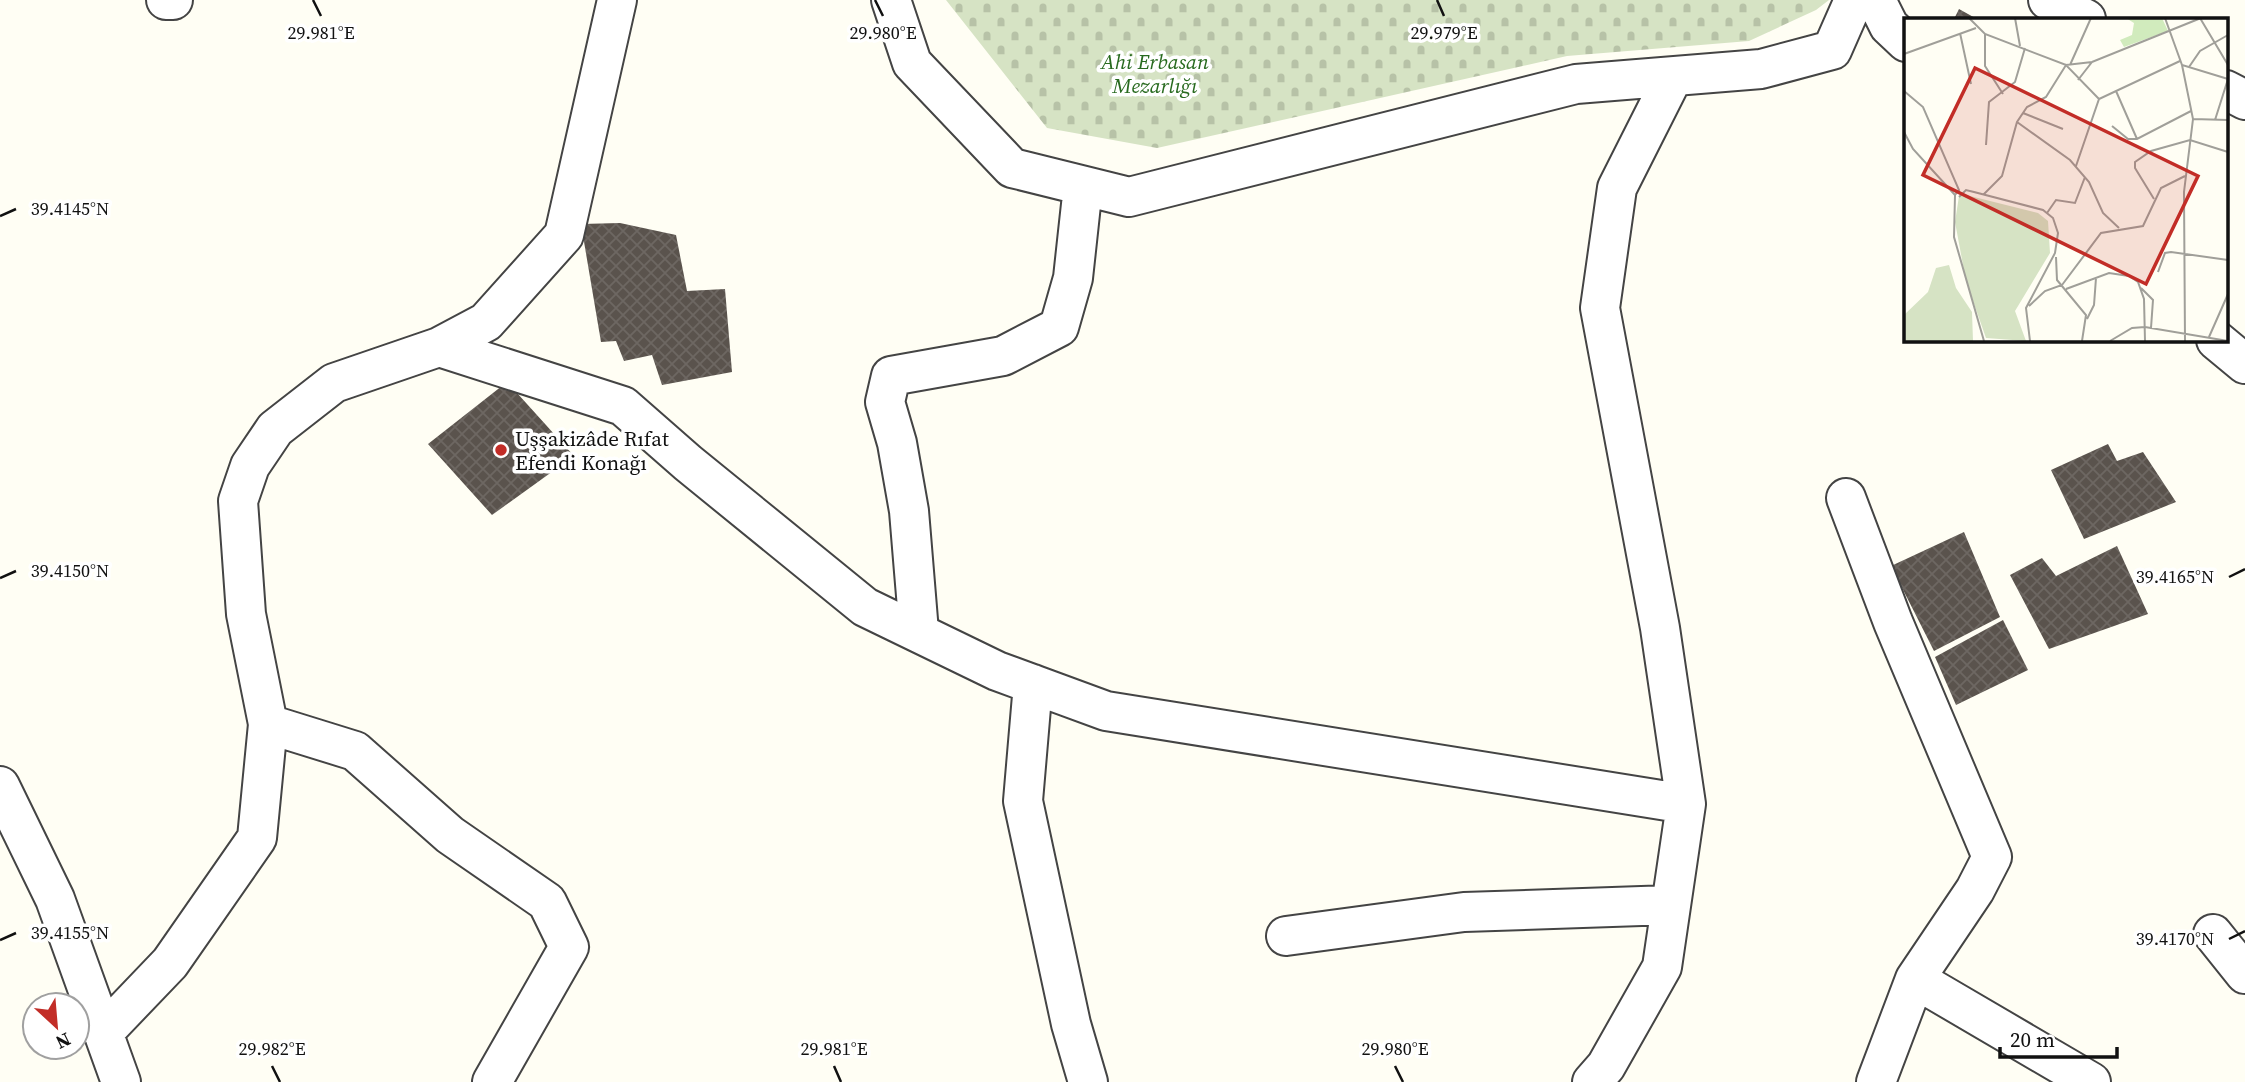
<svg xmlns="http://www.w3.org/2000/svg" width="2245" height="1082" font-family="'Source Serif 4',serif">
<defs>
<pattern id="cemetery-stones" width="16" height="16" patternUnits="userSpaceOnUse" patternTransform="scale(1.75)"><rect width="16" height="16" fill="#d6e3c4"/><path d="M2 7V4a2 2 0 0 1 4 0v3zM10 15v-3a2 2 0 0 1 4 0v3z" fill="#b7c2a7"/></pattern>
<pattern id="building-cross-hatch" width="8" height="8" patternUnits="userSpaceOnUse" patternTransform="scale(1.75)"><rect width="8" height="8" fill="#5a534d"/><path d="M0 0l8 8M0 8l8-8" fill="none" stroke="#6d6762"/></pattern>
</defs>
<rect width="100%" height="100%" fill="#fffef4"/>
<path fill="url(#cemetery-stones)" d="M946 0H1829L1816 10 1749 41 1567 56 1157 148 1047 128Z"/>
<path fill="url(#building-cross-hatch)" d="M1959 9 1977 19H1954Z
M620 223 676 235 687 291 725 289 732 372 662 385 652 355 624 361 616 341 601 342 581 224Z
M507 382 574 456 492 515 428 444Z
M2108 444 2117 461 2143 452 2176 502 2084 539 2051 470Z
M1964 532 2000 617 1934 651 1891 566Z
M2117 546 2148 614 2049 649 2010 575 2042 558 2056 576Z
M2003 620 2028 670 1956 705 1935 657Z"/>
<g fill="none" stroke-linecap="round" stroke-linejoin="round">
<g stroke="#444" stroke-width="42">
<path id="minor" d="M166 0H173
M891 0 912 63 1012 168 1129 197 1576 84 1761 69 1832 50 1854 0
M1876 0 1889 26 1906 42
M2048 0 2086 19
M2226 90 2245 100
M2216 340 2245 364
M439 347 623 406 688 463 865 607 997 671 1106 711 1686 804
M1846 498 1893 622 1992 857 1975 890 1915 979 1876 1082
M919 632 909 511 897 443 885 402 891 376 1003 356 1059 327 1073 278 1083 186
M1033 684 1023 801 1071 1024 1088 1082
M268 724 355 751 450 835 547 902 569 947 492 1082
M0 786 55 899 121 1082
M2213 934 2245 974
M1286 936 1464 912 1671 905
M1915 979 2091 1082
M103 1033 170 963 257 838 268 724 246 614 238 501 250 466 275 429 334 383 439 347 486 322 564 235 617 0
M1592 1082 1606 1066 1662 967 1686 804 1660 628 1600 308 1617 188 1673 77"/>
</g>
<use href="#minor" stroke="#fff" stroke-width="38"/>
</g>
<path fill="none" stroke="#111" stroke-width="2.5" d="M313 0 321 16M875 0 883 16M1437 0 1444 16M0 216 16 209M2229 577 2245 569M0 578 16 571M2229 939 2245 931M0 940 16 933M272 1066 280 1082M834 1066 841 1082M1395 1066 1403 1082"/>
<circle fill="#c22d27" stroke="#fff" stroke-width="2.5" cx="501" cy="450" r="7"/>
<g text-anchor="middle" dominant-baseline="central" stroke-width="7" stroke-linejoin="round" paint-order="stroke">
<g font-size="21" font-style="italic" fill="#286a1f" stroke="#fff">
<text x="1155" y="61">Ahi Erbasan<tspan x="1155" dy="24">Mezarlığı</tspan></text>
</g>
<g font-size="21" fill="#111" stroke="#fff" text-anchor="start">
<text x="515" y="438">Uşşakizâde Rıfat<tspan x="515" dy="24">Efendi Konağı</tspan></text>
</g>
</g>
<g transform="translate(1904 18)">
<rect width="324" height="324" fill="#fffef4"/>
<path d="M222 0H258L264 13 220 29 216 22 228 17 230 5Z" fill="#d1ebbd"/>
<path d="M62 177 134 195 144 203 146 235 111 293 122 323 82 320 62 263 51 204 55 178ZM45 247 52 270 68 294 69 323H0V297L24 274 32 250Z" fill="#d6e3c4"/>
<path fill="none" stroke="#a09f99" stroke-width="2" d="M65 0 81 16 162 47 188 44 297 0M111 0 116 28M261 0 278 47 324 61M296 0 324 47M56 15 67 66M81 16V48L99 76M0 36 72 10M166 47 187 0M278 47 289 101 280 174 281 323M285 49 296 33 324 17M174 62 188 44M0 73 19 89 55 172 51 177 50 219 80 323M212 73 233 121M119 95 159 111M289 101 324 102M311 102 324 61M113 104 166 142 185 164 199 195 215 210M208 108 224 121H233L287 93M0 114 9 131 51 177M82 127 85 84 111 64 121 30M172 148 195 81 276 43M79 177 98 158 113 104 123 89 142 79 162 47 195 81M55 179 62 172 70 174 139 192 149 200 154 215 151 235 122 290 126 323M250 181 231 150V144L247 133 286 122 324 134M143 195 152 182 171 185 181 159M152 239 153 262 182 297 178 323M254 254 261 235 267 234 324 242M237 270 249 282 247 310M162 271 205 255 225 258 234 264 240 281 241 323M125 288 141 273 158 267 197 215 239 208 257 170 281 158M183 301 190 287 192 260M305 319 324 276M206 323 228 310 241 309 324 323"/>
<path fill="#c22d27" fill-opacity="0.15" stroke="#c22d27" stroke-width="3.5" d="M71 50 294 158 242 266 19 157Z"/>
<rect width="324" height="324" fill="none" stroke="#111" stroke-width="3.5"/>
</g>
<g font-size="18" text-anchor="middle" fill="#111" stroke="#fff" stroke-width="7" stroke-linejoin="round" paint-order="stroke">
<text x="321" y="39">29.981°E</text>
<text x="883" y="39">29.980°E</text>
<text x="1444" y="39">29.979°E</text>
<text x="70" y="215">39.4145°N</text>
<text x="70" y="577">39.4150°N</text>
<text x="2175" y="583">39.4165°N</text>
<text x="70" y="939">39.4155°N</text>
<text x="2175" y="945">39.4170°N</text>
<text x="272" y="1055">29.982°E</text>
<text x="834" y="1055">29.981°E</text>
<text x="1395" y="1055">29.980°E</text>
</g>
<g transform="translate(56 1026) rotate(154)"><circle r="33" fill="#ffffff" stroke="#a0a0a0" stroke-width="2"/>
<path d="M0-5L12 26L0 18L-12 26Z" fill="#c22d27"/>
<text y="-10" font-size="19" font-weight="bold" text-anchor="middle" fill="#111111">N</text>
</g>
<path d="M2000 1047v10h117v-10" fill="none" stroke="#111111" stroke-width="3.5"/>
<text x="2010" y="1047" font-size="21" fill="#111111" stroke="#ffffff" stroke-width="5" paint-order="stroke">20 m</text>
</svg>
